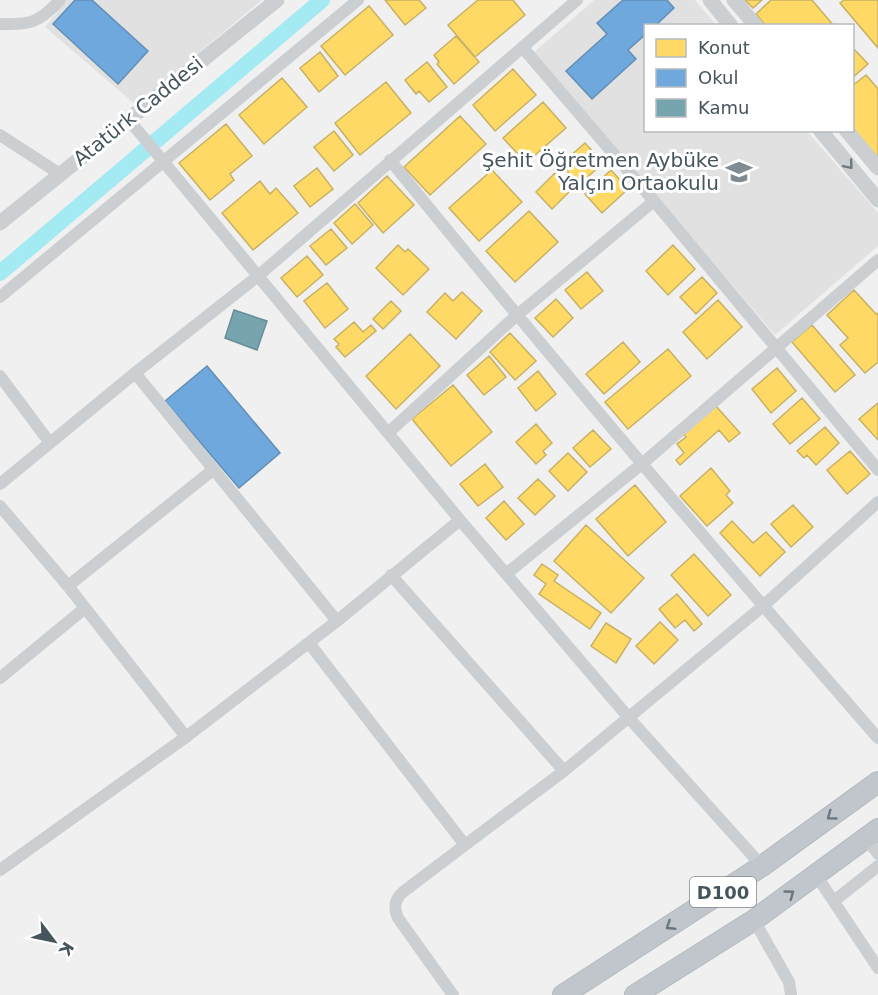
<svg xmlns="http://www.w3.org/2000/svg" width="878" height="995" font-family="'DejaVu Sans',sans-serif">
<rect width="100%" height="100%" fill="#f1f0f0"/>
<path fill="#e2e1e2" d="M67 0H262L136 105 45 27Z
M594 0H695L716 25 646 26V130L807 131 878 213V246L775 335 533 53Z"/>
<path fill="#ffd966" stroke="#c7b164" stroke-width="1.5" d="M385 0H419L426 8 405 25Z
M478 0H513L525 15 475 57 448 25Z
M745 0H762L753 8Z
M771 0H812L834 26H766L756 14Z
M844 0H878V48L840 3Z
M369 6 393 35 345 75 321 46Z
M456 36 479 62 454 84 437 64 439 62 434 55Z
M852 47 868 64 852 78Z
M320 52 338 76 319 92 300 68Z
M427 62 447 87 429 102 419 91 416 94 405 80Z
M513 69 536 95 495 131 473 105Z
M866 75 878 89V159L852 127V86Z
M282 78 307 107 264 144 239 115Z
M386 82 411 113 360 155 335 123Z
M543 102 566 128 526 163 503 138Z
M460 116 486 144 430 195 404 167Z
M226 124 252 156 230 174 234 180 210 200 179 163Z
M334 131 353 155 334 171 314 147Z
M585 143 603 163 579 185 561 164Z
M317 168 333 189 310 207 294 186Z
M492 170 522 202 479 241 449 208Z
M611 170 628 189 602 213 585 194Z
M556 172 572 189 552 209 536 192Z
M387 176 414 205 383 233 358 203Z
M260 181 270 194 276 188 298 213 253 250 222 213Z
M355 204 373 225 352 244 334 223Z
M529 211 558 242 515 282 486 251Z
M331 229 347 248 326 265 310 246Z
M398 245 405 252 408 249 429 269 403 295 376 268Z
M673 245 695 269 668 295 646 271Z
M307 256 323 275 297 297 281 278Z
M587 272 603 291 581 309 565 290Z
M702 277 717 293 696 314 680 297Z
M327 283 348 309 325 328 304 301Z
M854 290 876 314 878 313V362L865 373 840 345 848 338 827 315Z
M462 292 482 311 456 339 427 312 445 293 453 301Z
M556 299 573 318 553 337 535 318Z
M718 300 742 327 707 359 683 332Z
M391 301 401 311 383 329 373 319Z
M354 322 363 332 371 325 376 331 345 357 336 347 339 344 334 339Z
M812 325 855 375 835 392 792 342Z
M510 333 536 361 515 380 490 352Z
M410 334 440 366 396 409 366 376Z
M623 342 640 362 604 394 586 374Z
M668 349 691 376 628 429 605 402Z
M489 356 506 377 484 395 467 375Z
M777 368 796 391 771 413 752 389Z
M538 371 556 394 536 411 518 388Z
M453 385 492 432 451 466 412 419Z
M802 398 820 419 790 444 773 424Z
M878 403V440L859 419Z
M715 405 740 433 729 442 719 430 680 465 676 460 684 453 677 444 686 437 683 433Z
M536 424 552 443 543 451 546 455 536 464 516 442Z
M825 427 839 443 816 465 807 455 804 458 797 451Z
M593 430 611 449 590 467 573 448Z
M850 451 870 474 847 494 827 470Z
M568 453 587 472 568 491 549 471Z
M485 464 503 487 478 506 460 484Z
M711 468 730 491 726 495 733 503 707 526 680 496Z
M538 479 555 496 535 515 518 498Z
M635 485 666 522 628 556 596 519Z
M504 501 524 524 506 540 486 518Z
M793 505 813 527 791 547 771 524Z
M732 521 753 543 766 532 785 552 760 576 720 533Z
M586 525 644 578 611 613 554 561Z
M694 554 731 595 708 616 671 575Z
M542 564 558 575 554 581 601 613 590 629 539 594 546 584 534 575Z
M677 594 702 624 694 631 685 620 675 628 659 609Z
M660 622 678 640 654 664 636 646Z
M606 623 631 639 616 663 591 646Z"/>
<path fill="#6fa8dc" stroke="#628fb6" stroke-width="1.5" d="M75 0H92L148 51 118 84 53 24Z
M623 0H667L674 8 655 26H646V34L628 50 636 59 592 99 566 71 607 34 597 23Z
M207 366 280 453 239 488 165 401Z"/>
<path fill="#76a5af" stroke="#678d97" stroke-width="1.5" d="M234 310 267 321 257 350 225 338Z"/>
<g fill="none" stroke-linecap="round" stroke-linejoin="round">
<path stroke="#a3eaf3" stroke-width="16" d="M0 273 322 0"/>
<g stroke="#b4bbc0" stroke-width="22">
<path id="trunk" d="M563 995 762 866 878 782
M635 995 754 920 878 829"/>
</g>
<path stroke="#cbcfd1" stroke-width="12" d="M0 24C30 25 39 23 60 0
M523 48 654 201 878 470
M129 120 460 520 629 718 762 866
M0 135 60 174
M390 160C549 356 712 548 878 738
M0 297 358 0
M135 373 337 621
M0 376 50 443
M388 433 516 316 654 201
M0 484 135 373 258 276 577 0
M0 506 68 586 186 737
M506 574 643 463 878 260
M391 575 564 771
M68 586 214 469
M309 643 465 845 564 771 763 606 878 502
M0 678 85 608
M866 838 878 854
M0 870 186 737 337 621 460 520
M816 875 878 968
M834 901 878 866
M754 920 789 982 791 995
M453 995 398 918C393 908 395 899 403 892L465 845"/>
<path stroke="#cbcfd1" stroke-width="15" d="M710 0 731 26
M734 0 756 26
M820 130 878 200
M846 130 878 168
M0 223 277 0"/>
<use href="#trunk" stroke="#c0c6cb" stroke-width="20"/>
</g>
<defs><path id="oneway-chevron" d="M-2-3.5L2.5 0L-2 3.5" fill="none" stroke-width="1.6" stroke-linecap="round" stroke-linejoin="round" transform="scale(1.5)"/></defs>
<use stroke="#6d7a80" href="#oneway-chevron" transform="translate(849 165) rotate(50)"/>
<g stroke="#6a777f">
<use href="#oneway-chevron" transform="translate(831 816) rotate(144)"/>
<use href="#oneway-chevron" transform="translate(790 894) rotate(-36)"/>
<use href="#oneway-chevron" transform="translate(670 926) rotate(147)"/>
</g>
<defs>
<g id="school-bare" transform="scale(2.07)"><path d="M0-5L7-2L0 1L-7-2ZM-4 1L0 2.5L4 1V4Q0 6-4 4Z" fill="#818b91" stroke="#fff" stroke-width="2.5" paint-order="stroke"/></g>
</defs>
<g fill-rule="evenodd">
<use href="#school-bare" x="739" y="172"/>
</g>
<g text-anchor="middle" dominant-baseline="central" stroke-width="6" stroke-linejoin="round" paint-order="stroke">
<rect fill="#fff" stroke="#7d888e" stroke-width="1.5" x="690" y="877" width="66" height="30" rx="4.5"/>
<g font-size="18" font-weight="bold" fill="#45555e">
<text x="723" y="892">D100</text>
</g>
<g font-size="20" fill="#45555e" stroke="#fff">
<text transform="translate(138 111) rotate(-39)">Atatürk Caddesi</text>
</g>
<g font-size="20" fill="#45555e" stroke="#fff" text-anchor="end">
<text x="719" y="160">Şehit Öğretmen Aybüke<tspan x="719" dy="23">Yalçın Ortaokulu</tspan></text>
</g>
</g>
<rect x="644" y="24" width="210" height="108" fill="#ffffff" stroke="#b5bbbf" stroke-width="1.5"/>
<rect x="656" y="39" width="30" height="18" fill="#ffd966" stroke="#b5bbbf" stroke-width="1.5"/>
<text x="698" y="54" font-size="18" fill="#45555e">Konut</text>
<rect x="656" y="69" width="30" height="18" fill="#6fa8dc" stroke="#b5bbbf" stroke-width="1.5"/>
<text x="698" y="84" font-size="18" fill="#45555e">Okul</text>
<rect x="656" y="99" width="30" height="18" fill="#76a5af" stroke="#b5bbbf" stroke-width="1.5"/>
<text x="698" y="114" font-size="18" fill="#45555e">Kamu</text>
<g transform="translate(54 941) rotate(122)" stroke="#ffffff" stroke-width="4.5" paint-order="stroke">
<path d="M0-4.5L10 22L0 15L-10 22Z" fill="#45555e"/>
<text y="-9" font-size="16" font-weight="bold" text-anchor="middle" fill="#45555e">K</text>
</g>
</svg>
